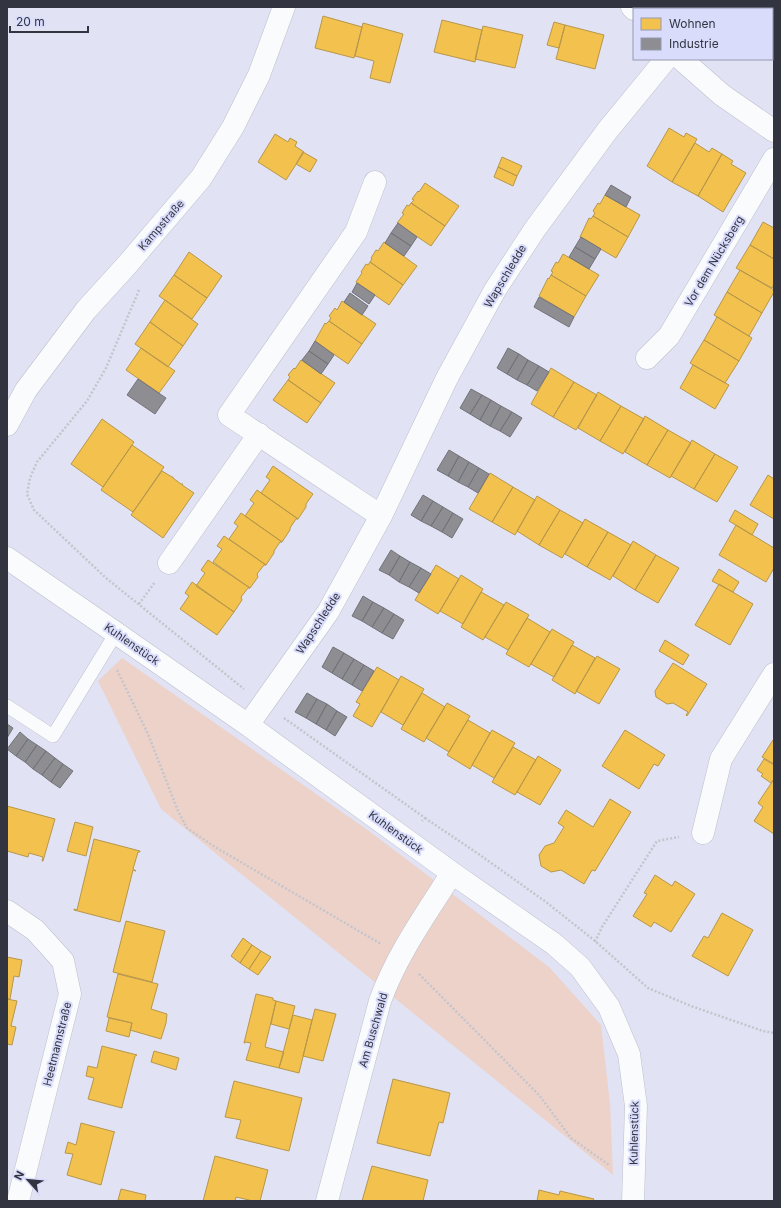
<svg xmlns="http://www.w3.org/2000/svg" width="781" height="1208" font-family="Inter,sans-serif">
<rect width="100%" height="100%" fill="#e1e2f3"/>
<path fill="#edd2c9" d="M122 658 369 831 549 967 601 1025 610 1104 613 1175 161 809 98 681Z"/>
<path fill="#f2c14e" stroke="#b8974a" d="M772 10H774V52L772 56Z
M323 16 362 27 354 58 315 48Z
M442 20 482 30 475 62 434 52Z
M554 22 565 25 559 48 547 45Z
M363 23 403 34 390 83 370 78 374 61 355 56Z
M565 25 604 35 595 69 556 59Z
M483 26 523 35 515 68 475 59Z
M669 128 684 137 686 133 697 139 672 182 647 166Z
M275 134 288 142 290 138 297 142 295 146 304 152 286 180 258 162Z
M695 143 709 152 712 148 722 154 698 196 672 182Z
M303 152 317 160 310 172 296 164Z
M722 154 733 161 731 164 746 173 723 212 698 196Z
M502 157 522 166 517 176 498 167Z
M498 167 517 176 513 186 494 177Z
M425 183 459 206 445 226 411 203 414 200 412 199 418 191 419 192Z
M605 195 640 215 628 237 593 216 595 213 593 211 598 203 600 204Z
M411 203 445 226 431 246 397 223 404 214 402 213 407 205 409 206Z
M593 216 628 237 616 258 580 237 589 218 591 219Z
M763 222 774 228V259L750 245Z
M384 242 417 266 403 285 370 262 372 259 371 258 376 250 378 251Z
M750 245 774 259V284L772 288 736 268Z
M189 252 222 276 207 298 174 275Z
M563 254 599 275 586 296 551 275 553 272 551 271 556 262 558 263Z
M370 262 403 285 389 305 356 282 362 273 361 272 366 264 368 265Z
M740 270 774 290V292L762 313 727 292Z
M174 275 207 298 192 319 159 296Z
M551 275 586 296 574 317 539 296 548 278 549 279Z
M727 292 762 313 749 336 714 315Z
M165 300 198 324 183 346 150 322Z
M342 301 376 324 362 344 329 321 331 318 329 316 335 308 337 310Z
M717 317 752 338 739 361 704 340Z
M329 321 362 344 348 364 315 341 325 323 326 324Z
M150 322 183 346 168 367 135 344Z
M704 340 739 361 725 383 690 363Z
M141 348 175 371 159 393 126 370Z
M301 360 335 383 321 403 288 380 290 377 288 375 294 368 295 369Z
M693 365 729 385 715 409 680 388Z
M551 368 574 382 553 417 531 404Z
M288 380 321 403 307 423 273 400Z
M574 382 597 395 576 430 553 417Z
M598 392 621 406 600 441 578 428Z
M621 406 644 419 623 454 600 441Z
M645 416 668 430 647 465 625 452Z
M102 419 134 442 103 487 71 464Z
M668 430 691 443 670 478 647 465Z
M692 440 715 454 694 489 671 476Z
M132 445 164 467 133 512 101 490Z
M715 454 738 467 717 502 694 489Z
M273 466 313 494 306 504V507L298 519 261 493 270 480 266 477Z
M162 471 172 477H173V478L181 484H183L182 485 194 493 163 538 131 515Z
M490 473 513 487 492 522 469 509Z
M768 475 774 479V519L750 505Z
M513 487 535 500 515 535 492 522Z
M257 490 298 519H296L290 528V530L282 542 245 516 254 503 250 500Z
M537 496 560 510 539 545 517 531Z
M560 510 583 523 562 558 539 545Z
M735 510 758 524 752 535 729 521Z
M241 513 282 542H280L274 551V553L266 565 229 539 238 526 234 523Z
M585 519 608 532 587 567 565 554Z
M736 525 774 548V568L766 582 719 555Z
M608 532 631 545 610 580 587 567Z
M224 536 266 565H264L257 574 258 577 250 588 213 562 222 549 217 546Z
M633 541 656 555 635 590 613 576Z
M656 555 679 568 658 603 635 590Z
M208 560 250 588H248L241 597 242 600 234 612 196 586 205 573 201 570Z
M436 565 459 579 438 614 415 600Z
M719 569 739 582 733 592 712 581Z
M461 575 483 589 463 624 440 611Z
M192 582 234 612 217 635 180 609 189 596 185 593Z
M719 584 753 604 730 645 695 625Z
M481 592 504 605 483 640 461 627Z
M506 602 529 615 508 650 485 637Z
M527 618 550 632 529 667 506 654Z
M552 629 574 642 554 677 531 664Z
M665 640 689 655 683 665 659 651Z
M572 645 595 658 575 694 552 680Z
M597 656 620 669 599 704 576 691Z
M673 663 707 684 687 716 686 715 688 712 673 703 667 704 656 697 655 691Z
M377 667 399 680 372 727 353 716 360 704 356 702Z
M401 676 424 689 403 725 381 712Z
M422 693 445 707 424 742 401 729Z
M447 703 470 716 449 752 426 738Z
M468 720 490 733 470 769 447 755Z
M492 730 515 743 494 778 472 765Z
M625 730 665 755 658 766 654 764 639 789 602 766Z
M773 740 774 741V764L762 757Z
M513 747 536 760 515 795 492 782Z
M538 756 561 770 540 805 517 792Z
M764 759 774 765V779L771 783 761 776 763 774 757 770Z
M774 779V834L754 821 763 807 758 803Z
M610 799 631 812 595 871 592 870 584 884 561 870 551 872 541 866 539 855 545 846 554 843 564 827 558 823 566 810 593 827Z
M7 806 55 819 43 861H42L43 857 29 853 28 857 7 851Z
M75 822 93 827 86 856 67 851Z
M94 839 140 851V852H138L133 869 136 871 133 870 120 922 74 910V909L77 910Z
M655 875 672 886 675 881 695 894 671 932 654 922 651 927 633 916 647 894 644 893Z
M722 913 753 930 728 976 692 956 704 936 708 938Z
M126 921 165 931 152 982 113 972Z
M243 938 252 945 240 963 231 956Z
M252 945 261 951 249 969 240 963Z
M261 951 271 957 258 975 249 969Z
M7 957 22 960 19 977 14 976 10 999H7Z
M118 974 158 984 151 1009 167 1014 166 1023 161 1039 130 1030 132 1023 107 1017Z
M256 994 273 998V1000L276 1001 265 1047 284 1052 279 1068 246 1060 251 1043 245 1042V1043H244Z
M7 999 17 1001 11 1026 16 1027 12 1045 7 1044Z
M276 1001 295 1006 289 1029 271 1024Z
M315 1009 336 1014 323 1061 303 1056Z
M293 1015 312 1020 299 1073 279 1068Z
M109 1018 132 1023 129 1037 106 1031Z
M102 1046 137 1055 135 1056 122 1107V1108L88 1099 94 1078 86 1076 88 1066 97 1068Z
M154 1051 179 1058 176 1070 151 1062Z
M393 1079 450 1093 443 1123 439 1122 430 1156 377 1143Z
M234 1081 302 1098 289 1151 236 1138 241 1120 225 1117Z
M81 1123 115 1132 114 1133 101 1185 67 1175 73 1154 65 1153 68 1142 76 1145Z
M215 1156 268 1170 260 1201H253L236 1197 235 1201H203Z
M372 1166 428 1180 423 1201H362Z
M121 1189 146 1195 145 1201H124L118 1200Z
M539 1190 559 1195 560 1191 594 1199 593 1201H537Z"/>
<path fill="#8d8d92" stroke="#727279" d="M611 185 631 197 626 207 605 195Z
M398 223 417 237 411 246 391 233Z
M391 233 411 246 404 256 385 243Z
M581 237 601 249 595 259 575 247Z
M575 247 595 259 589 269 569 257Z
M357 283 375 295 369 304 352 292Z
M350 293 368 306 362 315 344 302Z
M539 297 574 317 569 327 534 307Z
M315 341 334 355 328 364 309 351Z
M508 348 519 354 507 374 497 368Z
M309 351 328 364 321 374 302 360Z
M519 354 528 360 517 380 507 374Z
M528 360 539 366 527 385 517 380Z
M539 366 549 372 537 391 527 385Z
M138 379 166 398 155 414 127 395Z
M471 389 482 395 470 414 460 408Z
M482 395 491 400 480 420 470 414Z
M491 400 501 406 490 426 480 420Z
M501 406 512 412 500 431 490 426Z
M512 412 522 418 510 437 500 431Z
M449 450 459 456 448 476 437 470Z
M459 456 469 462 458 482 448 476Z
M469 462 479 468 468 487 458 482Z
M479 468 489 474 478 493 468 487Z
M423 495 433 501 421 521 411 515Z
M433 501 443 507 431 526 421 521Z
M443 507 453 513 442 532 431 526Z
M453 513 463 519 452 538 442 532Z
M391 550 400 556 389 575 379 570Z
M400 556 410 562 399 582 389 575Z
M410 562 421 568 409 587 399 582Z
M421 568 431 574 419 593 409 587Z
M363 596 373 602 362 621 352 616Z
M373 602 384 608 372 627 362 621Z
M384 608 394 614 382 633 372 627Z
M394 614 404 620 393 639 382 633Z
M333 647 344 653 332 673 322 667Z
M344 653 354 659 342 679 332 673Z
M354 659 364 665 352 685 342 679Z
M364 665 374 671 362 691 352 685Z
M307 693 317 699 306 718 295 712Z
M317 699 327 704 316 724 306 718Z
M327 704 337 711 326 730 316 724Z
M337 711 347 717 335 736 326 730Z
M7 724 13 728 7 738Z
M20 732 28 739 16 756 7 749Z
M28 739 37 745 25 762 16 756Z
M37 745 46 751 33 769 25 762Z
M46 751 55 758 42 775 33 769Z
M55 758 63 764 51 782 42 775Z
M63 764 73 771 60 788 51 782Z"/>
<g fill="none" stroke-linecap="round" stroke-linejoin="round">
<g stroke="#bebfcc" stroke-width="14">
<path id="service" d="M7 706 53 736 116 633"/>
</g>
<g stroke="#bebfcc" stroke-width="23">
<path id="minor" d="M632 7 634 9
M711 9 712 7
M681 59 722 95 774 131
M375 182 356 232 229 415 381 516
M647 358 669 336 774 159
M7 425 26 390 86 310 126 266 201 178 233 127 259 75 284 7
M7 558 116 633 248 725 452 873 554 944 580 967 609 1007 629 1054 636 1106 633 1201
M169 563 259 434
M248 725 328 612 381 516 447 378 495 290 535 229 607 131 666 59
M703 833 721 759 774 674
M7 911 35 930 63 961 70 994 18 1201
M327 1201 380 1001C397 954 426 914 452 873"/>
</g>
<path stroke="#c4c5cc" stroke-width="2.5" stroke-dasharray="2 2" stroke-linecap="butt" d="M139 290 106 368 87 401 37 462 30 478 27 494 34 510 106 578 244 689
M139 604 155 582
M117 670 148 734 178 811 187 828 215 847 381 944
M284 718 425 818 422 821
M425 818 480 855 546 902 595 941 648 988 691 1006 763 1031 774 1033
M595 942 602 927 657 841 679 837
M419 974 539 1095 571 1138 609 1165"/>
<use href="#service" stroke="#fafbfd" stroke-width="13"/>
<use href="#minor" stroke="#fafbfd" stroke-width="22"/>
</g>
<g text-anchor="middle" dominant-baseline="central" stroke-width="4" stroke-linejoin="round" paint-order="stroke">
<g font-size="11" fill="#323440" stroke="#d9dcfb">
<text transform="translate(161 225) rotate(-49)">Kampstraße</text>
<text transform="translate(714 261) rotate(-59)">Vor dem Nücksberg</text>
<text transform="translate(505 276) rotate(-59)">Wapschledde</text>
<text transform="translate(318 623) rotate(-57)">Wapschledde</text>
<text transform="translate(132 644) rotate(35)">Kuhlenstück</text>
<text transform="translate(396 832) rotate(36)">Kuhlenstück</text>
<text transform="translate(373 1030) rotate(-74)">Am Buschwald</text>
<text transform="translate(57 1044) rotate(-76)">Heetmannstraße</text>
<text transform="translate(634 1133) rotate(-89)">Kuhlenstück</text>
</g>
</g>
<rect width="781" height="1208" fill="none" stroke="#323440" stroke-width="16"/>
<rect x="633" y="8" width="140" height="52" fill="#d9dcfb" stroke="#9699b0"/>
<rect x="641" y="18" width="20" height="12" fill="#f2c14e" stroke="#9699b0"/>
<text x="669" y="28" font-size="12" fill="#323440">Wohnen</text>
<rect x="641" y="38" width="20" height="12" fill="#8d8d92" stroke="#9699b0"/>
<text x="669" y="48" font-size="12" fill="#323440">Industrie</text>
<g transform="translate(28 1180) rotate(297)" stroke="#d9dcfb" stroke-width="3" paint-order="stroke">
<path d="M0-3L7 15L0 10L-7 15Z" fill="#323440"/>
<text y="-6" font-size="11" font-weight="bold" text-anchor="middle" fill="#323440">N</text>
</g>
<path d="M10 26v6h78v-6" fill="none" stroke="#323440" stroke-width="2"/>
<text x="16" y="26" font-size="12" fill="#323440" stroke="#d9dcfb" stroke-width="3" paint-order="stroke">20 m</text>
</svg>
